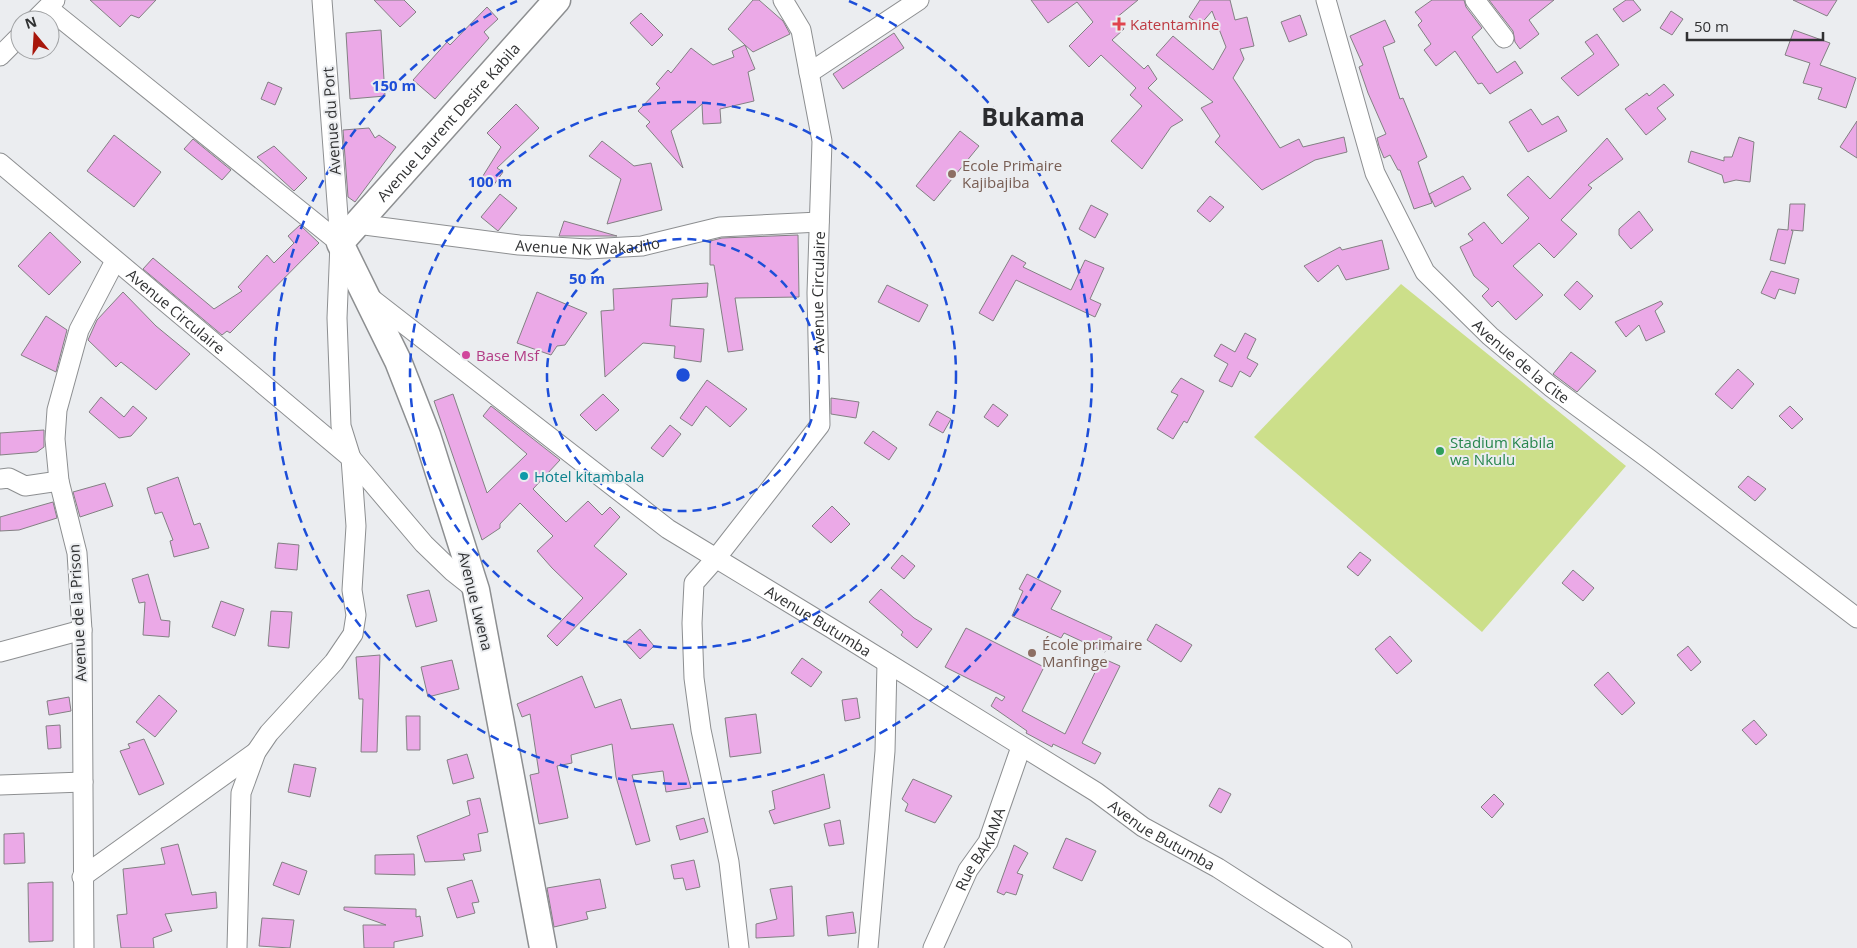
<svg xmlns="http://www.w3.org/2000/svg" width="1857" height="948" font-family="'Open Sans',sans-serif">
<rect width="100%" height="100%" fill="#ebedf0"/>
<path fill="#ccdf8a" d="M1401 284 1626 466 1482 632 1254 437Z"/>
<path fill="#eba9e7" stroke="#838083" d="M90 0H156L139 18 131 15 120 27Z
M374 0H404L416 12 400 27Z
M753 0H759L783 21 790 34 753 52 745 45 755 69 748 72 754 101 720 109 721 123 703 124 702 104 671 131 683 168 646 126 650 122 638 111 660 88 656 84 668 70 671 73 691 48 713 65 734 57 732 51 745 45 728 29Z
M1031 0H1138L1116 18 1124 29 1112 40 1144 69 1148 65 1157 79 1148 88 1183 120 1171 127 1142 169 1111 141 1142 106 1130 95 1136 88 1101 55 1089 67 1069 46 1093 22 1077 2 1048 23Z
M1200 0H1230L1235 20 1247 17 1254 46 1240 49 1244 59 1233 78 1280 148 1299 139 1303 147 1344 137 1347 152 1315 160 1262 190 1215 142 1220 136 1201 108 1213 102 1156 55 1173 36 1213 70 1226 47 1212 11 1200 25 1189 17Z
M1432 0H1464L1466 7 1482 28 1472 37 1497 73 1515 61 1523 73 1490 94 1482 83 1478 84 1455 51 1436 66 1424 50 1431 44 1418 25 1422 21 1415 12Z
M1489 0H1554L1529 20 1539 34 1520 49 1515 42 1513 31Z
M1626 0H1633L1641 10 1623 22 1613 9Z
M1793 0H1837L1827 16Z
M487 7 498 19 484 32 489 38 435 99 413 80 447 42 450 45Z
M1671 11 1683 19 1672 35 1660 28Z
M641 13 663 35 652 46 630 23Z
M1300 15 1307 35 1289 42 1281 22Z
M1385 20 1395 42 1383 47 1400 99 1403 98 1427 157 1418 162 1432 203 1414 209 1400 170H1398L1390 155 1384 158 1379 146 1377 138 1386 134 1368 93 1359 67 1363 65 1350 36Z
M381 30 385 96 350 99 346 33Z
M1794 30 1830 43 1820 65 1856 78 1846 108 1818 99 1822 88 1803 83 1810 63 1785 55Z
M894 33 904 48 843 89 833 74Z
M1597 34 1619 65 1578 96 1561 78 1594 54 1585 42Z
M268 82 282 88 275 105 261 99Z
M1664 84 1674 95 1657 108 1666 119 1646 135 1625 109 1647 93 1649 96Z
M516 104 539 128 497 168 503 172 493 186 481 179 501 147 487 133Z
M1531 109 1542 125 1558 116 1567 131 1528 152 1509 122Z
M1857 121V158L1840 147Z
M369 128 375 138 379 135 396 147 355 202 348 197 343 130Z
M960 131 979 146 934 201 916 186Z
M114 135 161 172 134 207 87 171Z
M1739 137 1754 142 1750 182 1736 180 1724 183 1722 175 1688 162 1691 151 1724 161V157H1732Z
M1607 138 1623 159 1588 185 1592 188 1561 220 1577 234 1554 258 1539 243 1513 266 1543 295 1516 320 1498 301 1492 307 1482 296 1489 289 1474 276 1460 247 1473 240 1468 234 1484 222 1502 244 1529 218 1507 195 1528 176 1550 199Z
M193 139 231 170 222 180 184 149Z
M602 141 634 166 651 163 662 210 607 224 621 179 589 156Z
M274 146 307 178 294 191 257 157Z
M1463 176 1471 189 1435 207 1429 194Z
M500 194 517 208 498 231 481 217Z
M1210 196 1224 207 1210 222 1197 211Z
M1790 204H1805L1803 231 1791 230 1793 231 1785 264 1770 260 1778 229 1788 230Z
M1091 205 1108 214 1095 238 1079 229Z
M1639 211 1653 230 1631 249 1619 235V229Z
M564 221 617 236H559Z
M300 225 319 243 230 333 227 331 222 335 143 269 153 258 214 309 242 291 238 287 267 255 274 263 294 243 288 236Z
M50 232 81 262 49 295 18 266Z
M798 235 799 297 735 298 743 350 728 352 714 265H710V241L722 238Z
M1382 240 1389 269 1346 280 1338 265 1318 282 1304 266 1340 247 1342 250Z
M1012 255 1026 263 1023 267 1071 290 1085 260 1104 268 1090 299 1101 304 1095 317 1016 280 993 321 979 313Z
M1771 271 1799 279 1795 294 1779 289 1775 299 1761 293Z
M1577 281 1593 296 1580 310 1564 295Z
M708 283 707 297 672 299 670 326 704 329 701 362 674 358 675 346 643 343 605 377 601 311 614 310 613 289Z
M887 285 928 305 919 322 878 302Z
M123 292 156 326 190 354 156 390 121 362 116 367 88 340 97 320Z
M537 292 587 313 565 345 557 346 551 355 517 343Z
M1661 301 1663 304 1655 311 1665 332 1646 341 1639 325 1626 337 1615 322Z
M46 316 67 330 56 372 21 355Z
M1245 333 1256 339 1247 358 1258 364 1250 377 1240 371 1232 387 1219 381 1228 364 1214 356 1221 344 1235 352Z
M1571 352 1596 371 1577 392 1553 374Z
M1738 369 1754 384 1732 409 1715 394Z
M1181 378 1204 391 1187 423 1184 421 1173 439 1157 429 1178 395 1171 392Z
M707 380 747 409 730 427 706 406 692 426 680 418Z
M453 394 487 493 527 454 483 416 491 406 560 460 533 489 566 522 588 501 602 515 610 507 620 517 594 546 627 574 557 646 547 636 583 598 552 568 537 551 553 536 520 503 500 524V528L482 540 434 401Z
M603 394 619 410 596 431 580 415Z
M101 397 124 417 133 406 147 418 131 436 119 438 89 412Z
M831 398 859 402 856 418 831 414Z
M993 404 1008 415 998 427 984 417Z
M1790 406 1803 419 1792 429 1779 416Z
M937 411 951 419 943 433 929 425Z
M670 425 681 434 663 457 651 448Z
M44 430V447L37 452 0 455V433Z
M873 431 897 448 889 460 864 443Z
M1748 476 1766 489 1755 501 1738 487Z
M178 477 194 525 200 523 209 548 174 557 170 541 173 540 162 512 155 514 147 488Z
M105 483 113 506 80 517 73 492Z
M53 502 57 518 19 530 0 531V517Z
M832 506 850 524 831 543 812 526Z
M278 543 299 545 297 570 275 568Z
M1360 552 1371 560 1358 576 1347 567Z
M902 555 915 566 904 579 891 568Z
M1573 570 1594 588 1583 601 1562 583Z
M148 574 161 620 170 621 169 637 143 635 145 602 139 603 132 579Z
M1027 574 1061 591 1051 609 1112 637 1105 652 1064 633 1061 638 1012 616 1023 591 1019 589Z
M881 589 914 618 932 629 917 648 901 635 903 632 869 602Z
M429 590 437 621 416 627 407 595Z
M221 601 244 609 235 636 212 627Z
M271 611 292 612 289 648 268 646Z
M1156 624 1192 645 1181 662 1147 640Z
M966 628 1044 667 1022 711 1065 734 1102 658 1120 666 1082 743 1101 753 1095 764 1053 744 1052 747 1026 733 1027 731 991 706 996 697 1002 701 1005 697 945 667Z
M640 629 654 646 640 659 625 642Z
M1390 636 1412 661 1397 674 1375 649Z
M1688 646 1701 662 1691 671 1677 655Z
M380 655 377 752H361L363 699H359L356 657Z
M802 658 822 672 811 687 791 673Z
M452 660 459 689 428 697 421 667Z
M1608 672 1635 703 1622 715 1594 685Z
M582 676 595 708 621 699 631 729 673 724 691 788 666 792 663 771 632 775 650 841 636 845 616 777 612 744 571 755 572 763 557 766 568 818 539 824 530 775 539 773 530 714 522 717 517 704Z
M159 695 177 711 155 737 136 722Z
M69 697 71 711 49 715 47 701Z
M857 698 860 718 845 721 842 700Z
M756 714 761 753 730 757 725 718Z
M406 716H420V750H407Z
M1754 720 1767 735 1756 745 1742 730Z
M60 725 61 748 48 749 46 726Z
M144 739 164 784 139 795 120 751 130 748 128 744Z
M467 754 474 778 453 784 447 760Z
M294 764 316 768 310 797 288 792Z
M824 774 830 808 774 824 769 811 775 809 772 791Z
M913 779 952 796 935 823 905 811 908 804 902 799Z
M1219 788 1231 794 1221 813 1209 806Z
M1494 794 1504 804 1492 818 1481 807Z
M480 798 488 832 478 834 481 851 463 854 465 860 425 862 417 836 470 815 467 801Z
M704 818 708 832 680 840 676 826Z
M840 820 844 844 829 846 824 824Z
M24 833 25 863 4 864V834Z
M1066 838 1096 851 1082 881 1053 868Z
M178 844 192 895 216 892 217 908 165 914 172 931 153 938 154 948H121L117 915 127 914 123 869 165 864 161 848Z
M1014 845 1028 853 1017 873 1023 875 1016 895 1006 892 1004 895 997 892Z
M414 854 415 875 375 874V855Z
M694 860 700 887 686 890 683 878 674 879 671 865Z
M282 862 307 871 299 895 273 885Z
M600 879 606 908 586 912 588 919 554 927 547 888Z
M472 880 479 902 472 903 475 913 457 918 447 888Z
M53 882V941L29 942 28 883Z
M792 886 794 936 756 938V924L777 919 770 889Z
M344 907 416 909V917L420 916 423 936 394 942V948H364L363 925H386L344 910Z
M853 912 856 933 828 936 826 916Z
M262 918 294 920 290 948 259 946Z"/>
<g fill="none" stroke-linecap="round" stroke-linejoin="round">
<g stroke="#8d8f91" stroke-width="21">
<g id="minor">
<path id="s1" d="M1326 0 1375 173 1425 272 1490 336 1551 387 1649 459 1857 618"/>
<path d="M1475 0 1504 38"/>
<path d="M48 8 340 243"/>
<path d="M35 20 55 0"/>
<path d="M0 56 20 36"/>
<path d="M809 73 919 0"/>
<path id="s2" d="M0 163 351 458 424 544 452 571 476 590"/>
<path id="s3" d="M357 224 519 245 588 249 642 246 720 227 819 222"/>
<path id="s4" d="M368 296 668 529 831 628 1096 792 1143 827 1218 868 1342 948"/>
<path d="M0 479 9 478 25 486 59 481"/>
<path d="M0 652 82 630"/>
<path d="M0 785 83 782"/>
<path d="M82 877 256 752"/>
<path d="M84 948 82 630 77 553 59 481 55 439 57 410 79 330 115 261"/>
<path d="M237 948 241 793 256 752 269 733 334 662 353 634 356 615 352 590 356 526 351 458 341 426 337 318 340 243 322 0"/>
<path id="s5" d="M739 948 729 862 701 730 694 678 692 623 694 583 717 557 820 425 817 293 822 141 801 30 783 0"/>
<path d="M868 948 885 751 887 663"/>
<path id="s6" d="M933 948 968 870 988 842 1021 747"/>
</g>
</g>
<g stroke="#8d8f91" stroke-width="29">
<g id="secondary">
<path id="s7" d="M543 948 476 590 427 435 398 361 340 243 557 0"/>
</g>
</g>
<use href="#minor" stroke="#fff" stroke-width="19"/>
<use href="#secondary" stroke="#fff" stroke-width="26"/>
</g>
<g fill="none" stroke="#1d4ed8" stroke-width="2.5" stroke-dasharray="9 6">
<circle cx="683" cy="375" r="136"/>
<circle cx="683" cy="375" r="273"/>
<path d="M849 1A409 409 0 1 1 517 1"/>
</g>
<path fill="#e0444e" stroke="#ebedf0" stroke-width="2" d="M1116.5 16.5h5v5h5v5h-5v5h-5v-5h-5v-5h5z"/>
<g fill="#8d6e63" stroke="#ebedf0" stroke-width="2">
<circle cx="952" cy="174" r="5"/>
<circle cx="1032" cy="653" r="5"/>
</g>
<circle fill="#d1479c" stroke="#ebedf0" stroke-width="2" cx="466" cy="355" r="5"/>
<circle fill="#2e9e5b" stroke="#ebedf0" stroke-width="2" cx="1440" cy="451" r="5"/>
<circle fill="#0f9aa8" stroke="#ebedf0" stroke-width="2" cx="524" cy="476" r="5"/>
<g text-anchor="middle" dominant-baseline="central" stroke-width="4" stroke-linejoin="round" paint-order="stroke">
<g font-size="15" fill="#be3a42" stroke="#ebedf0" text-anchor="start">
<text x="1130" y="24">Katentamine</text>
</g>
<g font-size="15" fill="#303132" stroke="#ebedf0">
<text transform="translate(331 121) rotate(-94)">Avenue du Port</text>
<text stroke="none"><textPath href="#s7" startOffset="900">Avenue Laurent Desire Kabila</textPath></text>
<text stroke="none"><textPath href="#s3" startOffset="232">Avenue NK Wakadilo</textPath></text>
<text stroke="none"><textPath href="#s5" startOffset="704">Avenue Circulaire</textPath></text>
<text stroke="none"><textPath href="#s2" startOffset="230">Avenue Circulaire</textPath></text>
<text stroke="none"><textPath href="#s1" startOffset="422">Avenue de la Cite</textPath></text>
<text transform="translate(476 601) rotate(76)">Avenue Lwena</text>
<text transform="translate(77 613) rotate(-93)">Avenue de la Prison</text>
<text stroke="none"><textPath href="#s4" startOffset="556">Avenue Butumba</textPath></text>
<text stroke="none"><textPath href="#s4" startOffset="961">Avenue Butumba</textPath></text>
<text stroke="none"><textPath href="#s6" startOffset="110">Rue BAKAMA</textPath></text>
</g>
<g font-size="15" fill="#785e54" stroke="#ebedf0" text-anchor="start">
<text x="962" y="165">Ecole Primaire<tspan x="962" dy="17">Kajibajiba</tspan></text>
<text x="1042" y="644">École primaire<tspan x="1042" dy="17">Manfinge</tspan></text>
</g>
<g font-size="15" fill="#b23c85" stroke="#ebedf0" text-anchor="start">
<text x="476" y="355">Base Msf</text>
</g>
<g font-size="15" fill="#27864d" stroke="#ebedf0" text-anchor="start">
<text x="1450" y="442">Stadium Kabila<tspan x="1450" dy="17">wa Nkulu</tspan></text>
</g>
<g font-size="15" fill="#0d838f" stroke="#ebedf0" text-anchor="start">
<text x="534" y="476">Hotel kitambala</text>
</g>
<g font-size="25" font-weight="bold" fill="#2b2c2f" stroke="#ebedf0">
<text x="1033" y="116">Bukama</text>
</g>
</g>
<circle cx="683" cy="375" r="8" fill="#1d4ed8" stroke="#ebedf0" stroke-width="2.5"/>
<g font-size="15" text-anchor="middle" font-weight="bold" fill="#1d4ed8" stroke="#ebedf0" stroke-width="4" stroke-linejoin="round" paint-order="stroke">
<text x="394" y="91">150 m</text>
<text x="490" y="187">100 m</text>
<text x="587" y="284">50 m</text>
</g>
<g transform="translate(35 35) rotate(342)"><circle r="24" fill="#ebedf0" stroke="#a0a2a4"/>
<path d="M0-4L9 19L0 12L-9 19Z" fill="#a8160b"/>
<text y="-8" font-size="14" font-weight="bold" text-anchor="middle" fill="#303132">N</text>
</g>
<path d="M1687 32v8h136v-8" fill="none" stroke="#303132" stroke-width="2.5"/>
<text x="1694" y="32" font-size="15" fill="#303132" stroke="#ebedf0" stroke-width="4" paint-order="stroke">50 m</text>
</svg>
